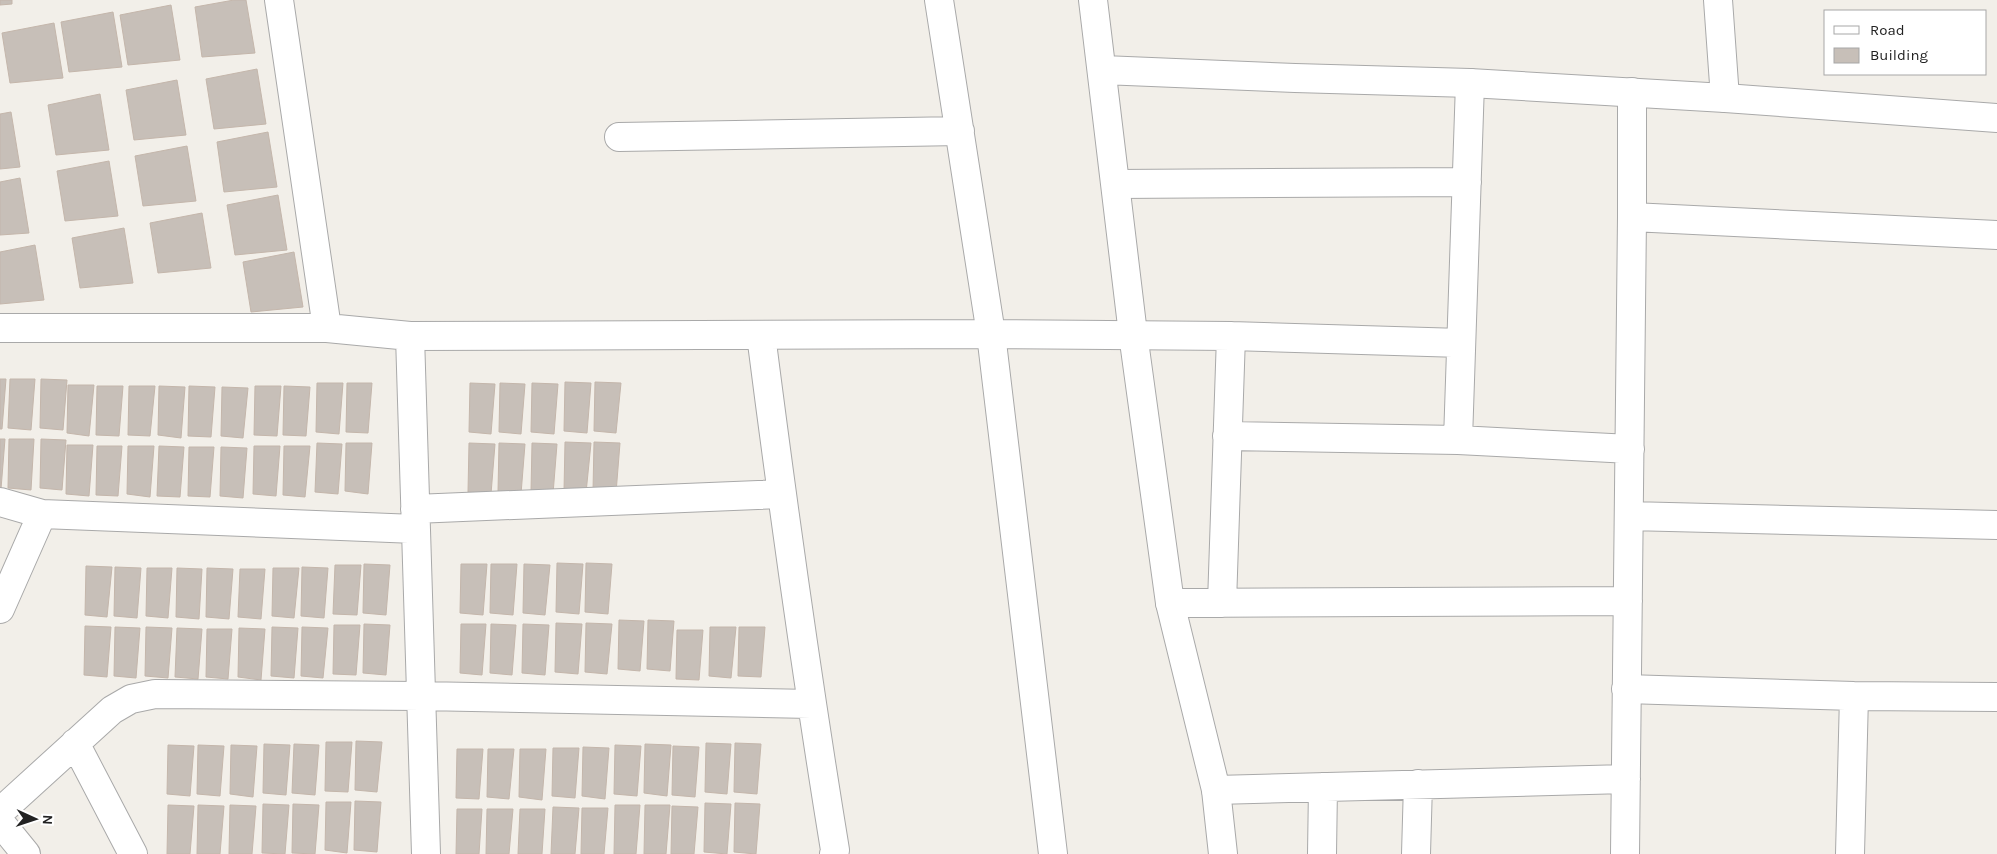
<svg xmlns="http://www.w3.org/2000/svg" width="1997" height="854" font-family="Karla,sans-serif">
<rect width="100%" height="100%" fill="#f2efe9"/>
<path fill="#c7bfb8" stroke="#c4b6ab" d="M0 0H12V4L0 5Z
M234 0H246L255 53 202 57 195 7Z
M171 5 180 60 128 65 120 15Z
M113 12 122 67 69 72 61 22Z
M54 23 63 78 10 83 2 33Z
M257 69 266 124 214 129 206 79Z
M177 80 186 135 134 140 126 90Z
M100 94 109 150 56 155 48 105Z
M11 112 20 167 0 169V114Z
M268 132 277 187 224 192 217 142Z
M187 146 196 201 143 206 135 156Z
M109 161 118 216 65 221 57 171Z
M20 178 29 233 0 235V182Z
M278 195 287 250 235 255 227 205Z
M202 213 211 268 158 273 150 223Z
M124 228 133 283 80 288 72 238Z
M35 245 44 300 0 304V252Z
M294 252 303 307 251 312 243 262Z
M0 379H6L2 429H0Z
M10 379H35L31 430 8 428Z
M41 379 67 380 63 430 40 428Z
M565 382 591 383 587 433 564 431Z
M595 382 621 383 616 433 594 431Z
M317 383H343L339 434 316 432Z
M347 383H372L368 433 346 432Z
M470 383 495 384 491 434 469 432Z
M500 383 525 384 521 434 499 432Z
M532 383 558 384 554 434 531 432Z
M68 385H94L89 436 67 433Z
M97 386H123L119 436 96 435Z
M129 386H155L150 436 128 435Z
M159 386 185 387 181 438 158 435Z
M189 386 215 387 211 437 188 436Z
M255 386H281L277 436 254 435Z
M284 386 310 387 306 436 283 435Z
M222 387 248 388 243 438 221 436Z
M0 439H5L1 489H0Z
M9 439H34L31 490 8 488Z
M41 439 66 440 62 490 40 488Z
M565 442 591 443 586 493 564 491Z
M594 442 620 443 616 493 593 491Z
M317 443 342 444 338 494 315 492Z
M346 443H372L368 494 345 491Z
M469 443 495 444 491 494 468 492Z
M499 443 525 444 521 494 498 492Z
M532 443 557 444 553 494 531 492Z
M67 445H93L89 496 66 494Z
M97 446H122L118 496 96 495Z
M128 446H154L150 497 127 494Z
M159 446 184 447 180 497 157 496Z
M254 446H280L276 496 253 494Z
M284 446H310L305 497 283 495Z
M189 447H214L210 497 188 496Z
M221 447 247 448 243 498 220 496Z
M557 563 583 564 579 614 556 612Z
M586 563 612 564 608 614 585 612Z
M364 564 390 565 386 615 363 613Z
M461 564H487L483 615 460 613Z
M491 564H517L513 615 490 613Z
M524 564 550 565 545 615 523 613Z
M335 565H361L357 615 333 614Z
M86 566 112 567 107 617 85 615Z
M115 567 141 568 137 618 114 616Z
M302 567 328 568 324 618 301 616Z
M147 568H172L168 618 146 616Z
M177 568 202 569 199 619 176 617Z
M207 568 233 569 229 619 206 617Z
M273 568H299L294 618 272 616Z
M240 569H265L261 619 238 617Z
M619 620 644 621 640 671 618 669Z
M648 620 674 621 670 671 647 669Z
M556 623 582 624 578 674 555 672Z
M586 623 612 624 607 674 585 672Z
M364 624 390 625 386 675 363 673Z
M461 624H486L482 675 460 673Z
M491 624 516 625 512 675 490 673Z
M523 624 549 625 545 675 522 673Z
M334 625H360L356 675 333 674Z
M85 626 111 627 107 677 84 675Z
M115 627 140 628 136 678 114 676Z
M146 627 172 628 168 678 145 676Z
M272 627 298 628 294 678 271 676Z
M302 627 328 628 323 678 301 676Z
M710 627H736L731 678 709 676Z
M739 627H765L761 677 738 676Z
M177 628 202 629 198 679 175 677Z
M239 628 265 629 261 680 238 677Z
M207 629H232L228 679 206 677Z
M677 630H703L699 680 676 679Z
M356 741 382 742 377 792 355 790Z
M326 742H352L348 792 325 791Z
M706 743 731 744 727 794 705 792Z
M735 743 761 744 757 794 734 792Z
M264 744 290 745 286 795 263 793Z
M294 744 319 745 315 795 292 793Z
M645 744 671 745 667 796 644 793Z
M168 745 194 746 190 796 167 794Z
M198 745 224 746 220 796 197 794Z
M231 745 257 746 253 797 230 794Z
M615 745 641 746 637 796 614 794Z
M673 746 699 747 695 797 672 795Z
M583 747 609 748 605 799 582 796Z
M553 748H579L575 798 552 796Z
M457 749H483L479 799 456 798Z
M488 749H514L509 799 487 797Z
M520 749H546L542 800 519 797Z
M355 801 381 802 377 852 354 850Z
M326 802H351L347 853 325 850Z
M705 803 731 804 727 854 704 852Z
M735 803 760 804 756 854 734 852Z
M263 804 289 805 285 854 262 853Z
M293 804 319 805 315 854 292 853Z
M168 805 194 806 190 854H167Z
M198 805 224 806 220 854H197Z
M230 805 256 806 252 854H229Z
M615 805H640L636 854H614Z
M645 805H670L666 854H644Z
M672 806 698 807 694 854H671Z
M553 807 579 808 575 854H551Z
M582 808H608L604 854H581Z
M457 809H482L479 854H456Z
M487 809H513L509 854H486Z
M520 809H545L542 854H518Z"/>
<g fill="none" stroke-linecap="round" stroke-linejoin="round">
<g stroke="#a9a9a9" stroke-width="30">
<path id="minor" d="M279 0 327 328
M939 0 991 334 1231 336 1461 343
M1718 0 1725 98
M1470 83 1458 440 1630 449
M1632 92V217L1997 235
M619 137 960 131
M1116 184 1467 182
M0 328H327L410 336 991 334 1053 854
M761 335C783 507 807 679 835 850L834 854
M410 336 426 854
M1227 436 1458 440
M0 502 42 514
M415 509 781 494
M1629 516 1997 525
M1170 603 1628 601
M1222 603 1231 336
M0 609 42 514 415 529
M1626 689 1854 696 1997 697
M75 743 133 854
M1216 790 1626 779
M0 812 112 710 131 699 155 694 421 696 811 704
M0 822 26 854
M1322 854 1323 787
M1416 854 1418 784
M1625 854 1632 217
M1850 854 1854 696"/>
</g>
<g stroke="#a9a9a9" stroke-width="30">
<path id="tertiary" d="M1093 0 1133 334 1170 603 1216 790 1223 854
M1103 70 1295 78 1470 83 1725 98 1997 118"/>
</g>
<use href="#minor" stroke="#fff" stroke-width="28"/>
<use href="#tertiary" stroke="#fff" stroke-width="28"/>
</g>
<rect x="1824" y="10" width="162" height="65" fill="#ffffff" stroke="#a7a7a7"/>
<rect x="1834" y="26" width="25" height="8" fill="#ffffff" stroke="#a7a7a7"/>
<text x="1870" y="35" font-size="15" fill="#222222">Road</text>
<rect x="1834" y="48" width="25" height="15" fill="#c7bfb8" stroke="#a7a7a7"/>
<text x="1870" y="60" font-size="15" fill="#222222">Building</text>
<g transform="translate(35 819) rotate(93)" stroke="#ffffff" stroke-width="4" paint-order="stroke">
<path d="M0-4L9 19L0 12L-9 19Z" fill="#222222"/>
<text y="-8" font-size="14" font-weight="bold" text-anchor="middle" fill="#222222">N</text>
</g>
</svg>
